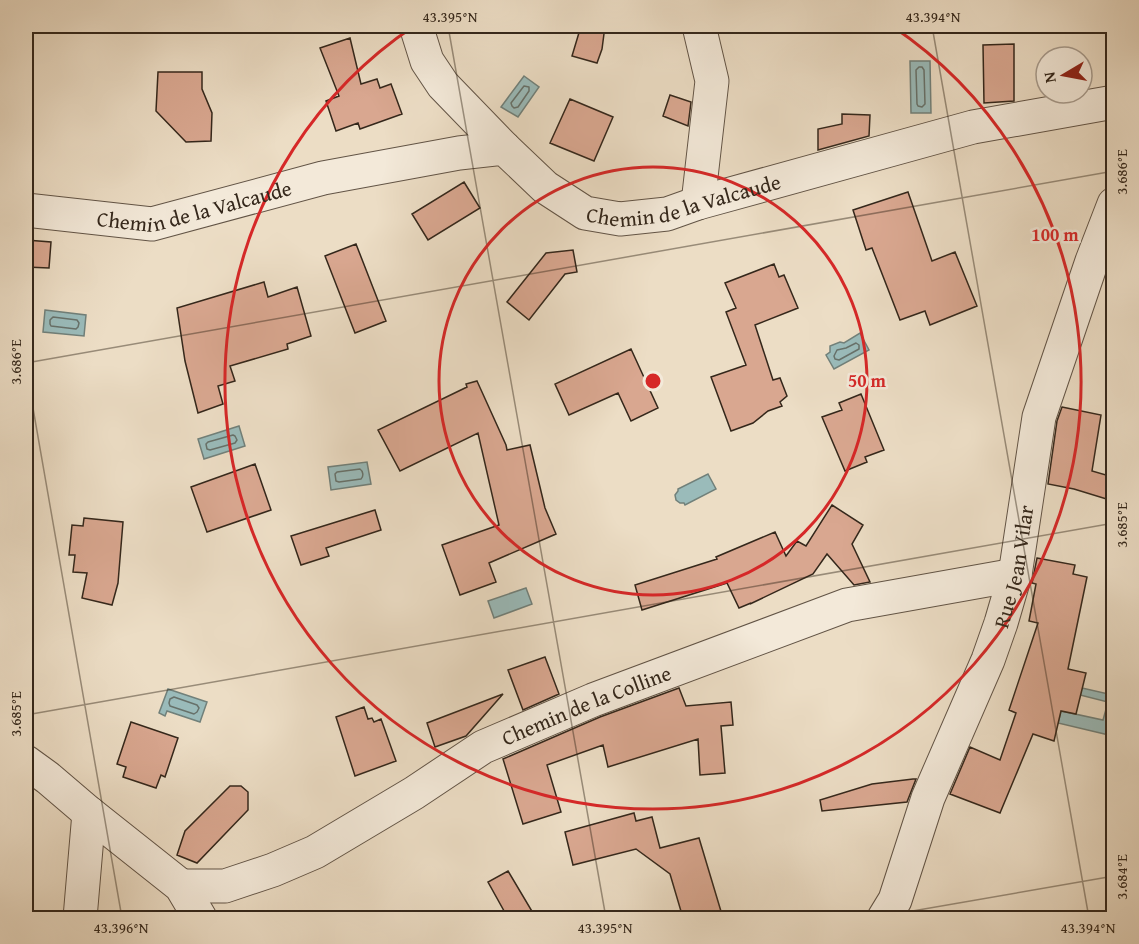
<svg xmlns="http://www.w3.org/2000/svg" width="1139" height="944" font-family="'Gentium Book Plus',serif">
<rect width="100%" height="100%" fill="#ecddc5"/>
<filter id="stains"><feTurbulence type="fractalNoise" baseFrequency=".00333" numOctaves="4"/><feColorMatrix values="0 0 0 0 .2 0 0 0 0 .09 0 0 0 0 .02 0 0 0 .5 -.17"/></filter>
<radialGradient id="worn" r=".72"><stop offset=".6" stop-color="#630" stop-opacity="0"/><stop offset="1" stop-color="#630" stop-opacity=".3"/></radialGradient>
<path fill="#9abbba" stroke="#71807a" stroke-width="1.5" d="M910 61H930L931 113H911Z
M524 76 539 87 518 117 501 107Z
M45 310 86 315 84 336 43 332Z
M860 333 869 350 834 369 826 355 830 352V346L840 342 844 343Z
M239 426 245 446 204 459 198 439Z
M367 462 371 484 331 490 328 467Z
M708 474 716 489 685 505 684 503H680L676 500 675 495 678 491V489Z
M526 588 532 604 494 618 488 601Z
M1082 688 1113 695V736L1058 723 1061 711 1103 720 1108 702 1080 695Z
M168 689 207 702 200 722 167 711 165 716 159 713Z"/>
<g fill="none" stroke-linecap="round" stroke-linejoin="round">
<path stroke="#67716a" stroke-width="1.5" d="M919 67H922L924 70 925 104 922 107 918 106 917 104 916 70Z
M524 86 529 87V91L518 107 514 108 512 106 511 103Z
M53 317 77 320 79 323 78 327 76 329 51 326 50 324V320Z
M856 343 859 345V349L839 360 835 359 834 356 837 350 846 348Z
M233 435 235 436 237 440 235 443 210 450 207 449 206 444 208 442Z
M360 469C363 471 364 476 361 479L339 482 336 481 335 474 337 472Z
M174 697 197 705 199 708 197 712 194 714 170 706 169 703 170 699Z"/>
</g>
<path fill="#d9a790" stroke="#34271b" stroke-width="1.5" d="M581 26H605L602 49 597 63 572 56Z
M350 38 361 84 377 79 380 88 391 84 402 114 360 129 358 123 336 131 326 101 339 96 320 48Z
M1014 44V101L984 103 983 45Z
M158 72H202V89L212 113 211 141 186 142 156 111Z
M670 95 691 102 688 126 663 116Z
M570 99 613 117 594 161 550 143Z
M842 114 870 115 869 136 818 150V129L842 124Z
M464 182 480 208 428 240 412 214Z
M908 192 932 261 955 252 977 306 930 325 925 311 900 320 872 248 866 250 853 210Z
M26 240 51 242 49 268 26 267Z
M356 244 386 321 355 333 325 256Z
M573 250 577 272 565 274 529 320 507 302 546 253Z
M774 264 779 277 784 275 798 308 755 325 773 380 780 378 787 396 780 402 782 406 768 411 753 423 731 431 711 377 746 365 726 312 736 308 725 283Z
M264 282 268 297 297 287 311 336 287 344 288 349 230 366 235 381 218 386 223 404 198 413 185 361 177 308Z
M631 349 658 408 631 421 618 393 569 415 555 384Z
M477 381 506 445 507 450 530 445 545 508 556 534 489 563 496 582 460 595 442 545 499 525 478 433 400 471 378 430 467 387 466 384Z
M861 394 884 450 865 457 867 462 845 471 822 417 842 410 839 403Z
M1062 407 1101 415 1092 471 1113 477V501L1074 489 1048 484 1057 421Z
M255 464 271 510 207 532 191 487Z
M832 505 863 525 852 544 870 582 854 585 827 554 813 574 750 604 751 603 739 608 727 583 642 610 635 585 717 559 716 557 775 532 786 556 797 541 806 546Z
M375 510 381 530 326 548 329 556 301 565 291 536Z
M84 518 123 522 118 583 112 605 82 598 87 573 73 572 75 555H69L72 525 83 526Z
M1037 558 1075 565 1073 574 1087 577 1068 669 1086 673 1076 714 1061 711 1054 741 1033 734 1000 813 950 794 970 747 1000 760 1016 713 1009 710 1038 623 1029 621 1036 584 1032 583Z
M545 657 559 694 523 710 508 670Z
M679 688 686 706 731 702 733 725 721 726 725 773 700 775 698 739 608 767 603 745 547 765 561 812 523 824 503 759 600 717Z
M503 694 466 736 435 747 427 723Z
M364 707 368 719 372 718 374 722 381 719 396 761 355 776 336 717Z
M131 722 178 738 165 777 161 775 156 788 123 777 126 767 117 764Z
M913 779H916L907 802 822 811 820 800 872 784Z
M230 786H241L248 792V810L197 863 177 855 185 831Z
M634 813 636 821 652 817 660 848 699 838 723 918H683L670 874 636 849 573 865 565 832Z
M508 871 536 918H508L488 882Z"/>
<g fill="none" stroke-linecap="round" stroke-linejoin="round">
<g stroke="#625446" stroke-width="35">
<g id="minor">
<path d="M416 26 427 61 443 85 504 148"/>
<path d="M698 203 712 81 699 26"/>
<path id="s1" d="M26 210 152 224 323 178 459 153 504 148 545 187 585 213 620 219 667 214 698 203 973 127 1114 102"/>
<path d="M26 762 48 778 89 813 181 886 200 918"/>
<path id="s2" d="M181 886H225L273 870 315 852 414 793 483 747 593 700 847 605 1015 575"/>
<path d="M80 918 89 813"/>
<path id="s3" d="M884 918 895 900 928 798 988 660 1001 623 1015 575 1039 417 1092 261 1114 204"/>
</g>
</g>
<use href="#minor" stroke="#f3e9d9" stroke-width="33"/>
</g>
<path fill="none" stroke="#34271b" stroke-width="1.5" stroke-opacity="0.45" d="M448 26 606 918M932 26 1089 918M26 363 1114 171M26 368 122 918M26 715 1114 523M872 918 1114 876"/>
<g fill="none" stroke="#d62828" stroke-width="3">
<circle cx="653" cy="381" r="214"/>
<path d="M892 26A428 428 0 1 1 414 26"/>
</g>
<g text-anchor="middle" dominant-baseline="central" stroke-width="5" stroke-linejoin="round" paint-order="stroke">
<g font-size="21" fill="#34271b" stroke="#f3e9d9">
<text stroke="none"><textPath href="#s1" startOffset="693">Chemin de la Valcaude</textPath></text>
<text stroke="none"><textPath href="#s1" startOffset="171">Chemin de la Valcaude</textPath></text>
<text stroke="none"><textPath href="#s3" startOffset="376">Rue Jean Vilar</textPath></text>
<text stroke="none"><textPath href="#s2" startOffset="450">Chemin de la Colline</textPath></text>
</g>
</g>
<circle cx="653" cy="381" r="9" fill="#d62828" stroke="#f3e9d9" stroke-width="3"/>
<g font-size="18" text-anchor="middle" font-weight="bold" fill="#d62828" stroke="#f3e9d9" stroke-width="5" stroke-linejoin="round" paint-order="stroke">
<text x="1055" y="241">100 m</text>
<text x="867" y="387">50 m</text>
</g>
<rect width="1139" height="944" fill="none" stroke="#ecddc5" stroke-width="66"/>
<g transform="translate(1064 75) rotate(260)"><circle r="28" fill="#f3e9d9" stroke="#a79b8d" stroke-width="1.5"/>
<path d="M0-4.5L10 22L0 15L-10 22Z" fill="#8f2418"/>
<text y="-9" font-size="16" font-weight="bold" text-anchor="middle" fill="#34271b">N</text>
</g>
<rect x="33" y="33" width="1073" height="878" fill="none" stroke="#34271b" stroke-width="2"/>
<g font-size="15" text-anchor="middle" fill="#34271b">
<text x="450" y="22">43.395°N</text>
<text x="933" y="22">43.394°N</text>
<text transform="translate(1122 172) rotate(-90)" y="5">3.686°E</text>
<text transform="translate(16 362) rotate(-90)" y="5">3.686°E</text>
<text transform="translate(1122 525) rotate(-90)" y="5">3.685°E</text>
<text transform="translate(16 714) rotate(-90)" y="5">3.685°E</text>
<text transform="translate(1122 877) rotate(-90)" y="5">3.684°E</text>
<text x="121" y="933">43.396°N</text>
<text x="605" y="933">43.395°N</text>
<text x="1088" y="933">43.394°N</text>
</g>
<rect width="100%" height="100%" filter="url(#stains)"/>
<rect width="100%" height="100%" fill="url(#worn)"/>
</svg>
